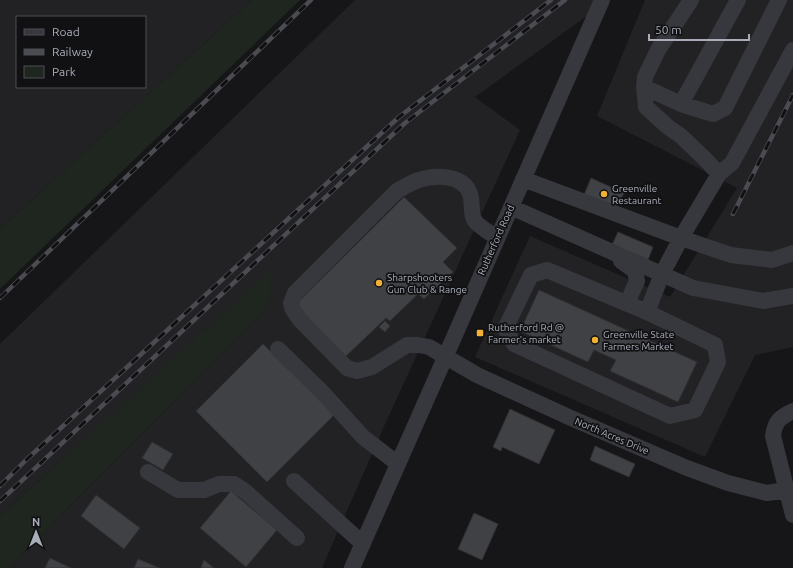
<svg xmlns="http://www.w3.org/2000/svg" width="793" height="568" font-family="Ubuntu,sans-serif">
<rect width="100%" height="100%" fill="#161618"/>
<path fill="#222225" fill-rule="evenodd" d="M0 0H252L0 229ZM17 17H145V87H17Z
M355 0H609L475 97 520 130 382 431 322 568H9L268 306 65 457 0 516V344Z
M645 0H793V347L755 355 705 457 475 357 530 236 670 297 737 188 597 116Z"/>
<path fill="#1e261f" d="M252 0H300L0 289V229Z
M273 268 268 306 9 568H0V516Z"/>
<path fill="#404145" stroke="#303034" d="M591 178 624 193 616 209 584 195Z
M404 197 457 248 443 262 453 272 424 299 418 294 390 321 386 318 343 359 292 308Z
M618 232 653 247 648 260 612 245Z
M539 290 697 362 678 402 610 371 616 360 594 350 588 362 520 331Z
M385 321 390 326 385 332 379 327Z
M263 344 334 415 267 482 196 411Z
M510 409 555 430 539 464 502 447 501 451 493 447Z
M152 442 173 454 163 470 142 458Z
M595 446 635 464 629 477 590 460Z
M231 491 277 530 246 567 200 528Z
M96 495 140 528 124 549 81 516Z
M474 513 498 524 482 560 458 549Z
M50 558 71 568H45Z
M138 559 160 568H134Z
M204 560 214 568H201Z"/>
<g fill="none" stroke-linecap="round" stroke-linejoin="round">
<path stroke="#37383d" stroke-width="16" d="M644 87 681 104 738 0
M681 104 713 114 725 108 779 0
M719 174 732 163 793 50
M523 179 681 238 731 255 772 260 793 253
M511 207 693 288 763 301 793 296
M497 238C492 234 478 226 475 221 470 214 473 202 470 194 464 175 436 174 419 180 412 182 404 187 397 191L295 293 291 303 292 308 300 320 347 368 357 371 372 367 407 345H418L429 347 477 375 571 418 687 468 728 483 767 493 786 490
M621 261 635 271 637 281 627 303
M547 270 647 312 715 345 718 362 695 410 670 416 514 344 505 329 531 275Z
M647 312 662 274 681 238 719 174 705 159 681 136 668 127 646 107 644 87 645 77 658 50 691 0
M278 349 324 394 363 437 398 464
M793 411C780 417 775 421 773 436L793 515
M148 472 178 490H204L219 484H234L246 492 297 538
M294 481 363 544
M352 568C436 379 519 189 602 0"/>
<g stroke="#4a4c52" stroke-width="4.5">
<path id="rail" d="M733 214 793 95
M0 298 311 0
M0 486 25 461 399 117 551 0
M0 501 405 123 565 0"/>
</g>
<use href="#rail" stroke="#111113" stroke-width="3" stroke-dasharray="9" stroke-linecap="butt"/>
</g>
<g fill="#f2b134" stroke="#111113" stroke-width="1.5">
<circle cx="604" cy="194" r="4"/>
<circle cx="379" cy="283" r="4"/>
<rect x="476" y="329" width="8" height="8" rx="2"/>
<circle cx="595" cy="340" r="4"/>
</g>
<g text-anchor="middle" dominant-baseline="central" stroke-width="3.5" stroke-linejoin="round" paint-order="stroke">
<g font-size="10" fill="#a8adb8" stroke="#111113" text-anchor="start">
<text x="612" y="188">Greenville<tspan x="612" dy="12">Restaurant</tspan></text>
<text x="387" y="277">Sharpshooters<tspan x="387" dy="12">Gun Club &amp; Range</tspan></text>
<text x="488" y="327">Rutherford Rd @<tspan x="488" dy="12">Farmer's market</tspan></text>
<text x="603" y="334">Greenville State<tspan x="603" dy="12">Farmers Market</tspan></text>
</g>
<g font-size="10" fill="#a8adb8" stroke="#111113">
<text transform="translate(496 240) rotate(-66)">Rutherford Road</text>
<text transform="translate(612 436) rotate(23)">North Acres Drive</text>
</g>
</g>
<rect x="16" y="16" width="130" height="72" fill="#111113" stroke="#4d4f55"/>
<rect x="24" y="29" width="20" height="6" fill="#37383d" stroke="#4d4f55"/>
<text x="52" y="36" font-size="12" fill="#a8adb8">Road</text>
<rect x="24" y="49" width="20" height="6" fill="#4a4c52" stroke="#4d4f55"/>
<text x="52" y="56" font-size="12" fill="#a8adb8">Railway</text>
<rect x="24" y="66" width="20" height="12" fill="#1e261f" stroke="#4d4f55"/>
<text x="52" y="76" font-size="12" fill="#a8adb8">Park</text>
<g transform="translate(36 532)" stroke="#111113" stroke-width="3" paint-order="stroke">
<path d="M0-3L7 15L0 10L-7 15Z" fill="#a8adb8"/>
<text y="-6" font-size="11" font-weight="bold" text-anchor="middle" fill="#a8adb8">N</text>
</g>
<path d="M649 34v6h100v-6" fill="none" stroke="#a8adb8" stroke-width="2"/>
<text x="655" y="34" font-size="12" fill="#a8adb8" stroke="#111113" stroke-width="3" paint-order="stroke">50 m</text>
</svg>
